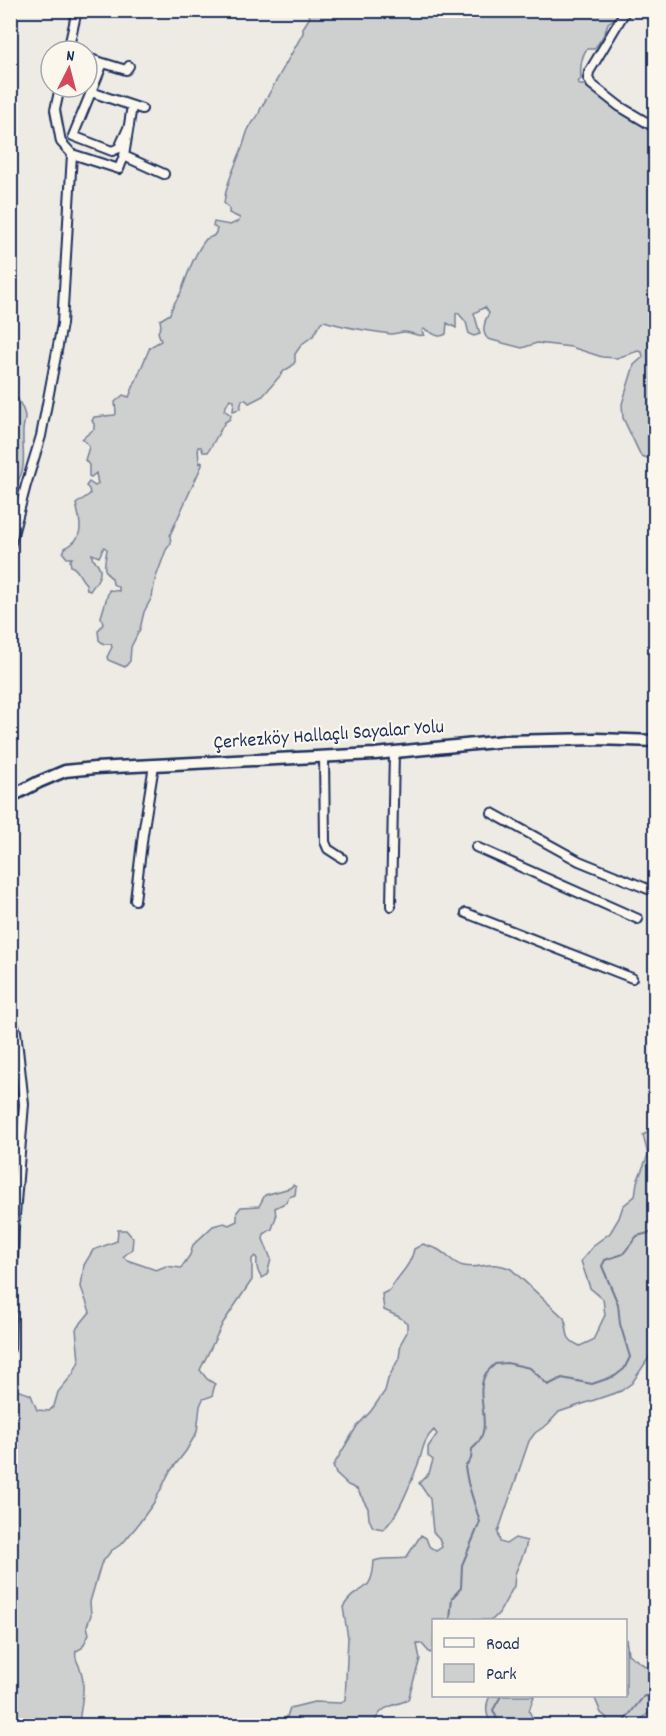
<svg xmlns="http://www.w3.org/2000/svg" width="666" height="1736" font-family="Dekko,sans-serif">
<rect width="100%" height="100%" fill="#eeebe4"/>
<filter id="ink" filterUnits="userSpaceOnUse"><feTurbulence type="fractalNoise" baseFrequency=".0167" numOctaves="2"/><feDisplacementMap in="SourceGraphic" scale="12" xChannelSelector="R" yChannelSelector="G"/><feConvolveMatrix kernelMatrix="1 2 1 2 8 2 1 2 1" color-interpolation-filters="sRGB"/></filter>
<g filter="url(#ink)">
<path fill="#cecfcf" stroke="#747f96" stroke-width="1.5" d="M307 11H619L614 19 608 23C606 33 601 41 594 49H587C581 56 580 70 581 79L578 82 580 85H586L592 88 631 113 643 125H655V460L641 456 623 418 622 404 634 365 643 357 642 352 638 351 617 358 602 357 571 347 537 343 522 348 488 339C481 333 484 321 489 313L485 307 474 313 480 334 474 336 469 334 466 322 458 313 456 314V328L447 323 446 334C436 340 432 331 423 329L422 331 424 335C416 337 412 332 405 332 400 332 395 334 391 334 368 331 346 328 324 321L321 322 313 336 302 344 295 354V362L292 366 284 371 263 396 249 403 246 400H242L240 409 233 411 234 401 230 399 224 410 231 415 230 419 225 422 208 452H203L201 447H198L199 463 202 462V465L170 535 171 543 166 550 155 580 152 597 144 612 140 629 131 647 130 661 125 667 108 660 107 657 112 647 111 644H104L99 640 98 631 103 624 101 617 109 590 119 591V588L113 584 112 578C100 571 106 559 107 549L104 547 99 557 92 554C93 563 91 556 97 563 105 573 96 582 90 591L87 590 86 584C79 578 79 569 71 566L70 561 72 558H67L63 553 65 548C85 539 81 523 76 504L90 494 89 489 86 486 89 482 95 486 98 484 96 473 91 477 89 476V465L85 460 89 447 87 443 82 439 94 429V424L92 421 94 417 115 415 116 413 115 402 123 395 129 397 150 347 161 341 158 332 161 326 160 320 170 314C172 305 177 300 181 292 188 273 194 254 206 239 213 236 215 237 217 229L213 226 214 222 230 225 239 221 240 218 229 213V208L224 203C226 185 233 171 240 153 244 145 245 137 248 130 251 122 259 118 260 110L303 33V28L310 17Z
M11 396 18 399C20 404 25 411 25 417 25 422 23 426 23 431 22 457 29 469 11 491Z
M11 1034C18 1082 18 1131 11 1180Z
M655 1125V1354L650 1356 632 1383 621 1391 559 1412 548 1424 535 1433 529 1441 498 1532 500 1542 506 1544 515 1538 527 1541 525 1550 515 1574 514 1586 499 1613 492 1620H434L433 1651 430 1653 422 1644H417L420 1659 408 1700C391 1707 379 1706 374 1725H284L290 1708 314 1702 340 1703 345 1700 348 1638 343 1607C358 1582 372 1598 374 1561 385 1557 394 1560 406 1558L421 1535 426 1538 429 1546 436 1551 442 1547 439 1538 433 1532 430 1499 419 1483 429 1473 433 1460 428 1456V1447L437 1434 434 1430C425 1438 423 1447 420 1459 413 1477 398 1519 383 1529L373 1527 369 1519 368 1508 357 1489 348 1485 336 1474 333 1466 357 1426 371 1411 385 1391 388 1379 399 1358 401 1343 407 1332V1323L399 1317 384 1310 382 1294 390 1290C398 1275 411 1266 414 1249L423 1244C427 1246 432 1247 437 1249 447 1254 453 1264 464 1266 481 1270 489 1259 511 1269L564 1318C570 1332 562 1338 580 1346L593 1340 605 1315 603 1299 590 1288 581 1261 595 1244 610 1233 619 1218 623 1206 635 1196 637 1182 648 1155 643 1135 654 1129Z
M293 1185 296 1187 295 1195 289 1197 287 1202 275 1208 276 1217 272 1229 264 1234 263 1239 271 1259 267 1275 262 1278C257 1272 256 1266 257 1259L255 1256 252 1259V1280L223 1323 200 1370 207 1379 215 1384 212 1396 203 1399 200 1406 197 1432 186 1451 169 1473 155 1501 137 1526 123 1543 111 1551 101 1564 90 1602 91 1615 87 1626 89 1634 82 1648 76 1651C74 1659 78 1662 80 1668 87 1686 80 1708 79 1725H11V1387C17 1392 24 1391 31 1395L37 1410 49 1411 54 1406 58 1392 73 1374 79 1361 76 1329 90 1312 81 1287 84 1265 93 1250 117 1241 118 1230H126L133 1238 132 1249 123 1257 127 1260 156 1270 166 1266 181 1268 190 1255 193 1245 213 1226 224 1223 229 1225 237 1221V1212L241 1207 259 1206 265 1195 290 1188Z
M626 1638 628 1654 655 1673V1708L644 1717 640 1725H597L605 1723 607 1718 601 1713 594 1696H626Z
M490 1696H534L529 1711 536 1725H494C485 1718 485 1705 490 1696Z"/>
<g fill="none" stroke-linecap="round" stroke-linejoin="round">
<path stroke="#6d7892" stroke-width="2" d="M450 1620 452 1598 461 1588 462 1565 480 1522 468 1483 465 1467 471 1459 472 1449C497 1429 473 1399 485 1375 487 1371 492 1367 495 1364L507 1363 530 1368 548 1385 562 1378 592 1384 615 1376 624 1369 630 1357 620 1324 618 1304 602 1266 605 1260 623 1254 637 1236 656 1231
M501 1696 493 1710 499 1723 502 1726
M620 1726 644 1696 656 1697"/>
<g stroke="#1b2f5e" stroke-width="12">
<path id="street" d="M626 10 589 72 588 78 591 84 619 106 656 128
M68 51 77 10
M87 58 126 70 129 66
M103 63 73 136 112 151 119 148 129 126
M60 87 55 110 61 142 72 154 119 169 124 156 164 174
M91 92 142 109
M124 156 132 106
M10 546 26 485 41 436 62 324 72 154
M324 756 325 842 328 849 342 858
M492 813 579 861 648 889
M476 847 638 919
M135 900 143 834 154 765
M391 906 394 752
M466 913 632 978
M10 1017 16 1031 24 1104 14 1227 10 1349"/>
</g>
<g stroke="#1b2f5e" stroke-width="15">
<path id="secondary" d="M10 797 39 782 65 771 95 768 375 754 505 741 597 739 656 741"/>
</g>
<use href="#street" stroke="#fbf7ec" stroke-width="8"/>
<use href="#secondary" stroke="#fbf7ec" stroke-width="10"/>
</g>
</g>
<g text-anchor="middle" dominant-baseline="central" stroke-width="4.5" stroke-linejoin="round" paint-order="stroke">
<g font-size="20" fill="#1b2f5e" stroke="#fbf7ec">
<text transform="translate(329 736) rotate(-4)">Çerkezköy Hallaçlı Sayalar Yolu</text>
</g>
</g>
<rect width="666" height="1736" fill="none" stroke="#fbf7ec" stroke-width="36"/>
<rect x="18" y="18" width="630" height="1700" fill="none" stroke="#1b2f5e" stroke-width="2" filter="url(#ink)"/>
<rect x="432" y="1619" width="195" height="78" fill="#fbf7ec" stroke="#a1a7b3" stroke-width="1.5"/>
<rect x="444" y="1638" width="30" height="9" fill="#fbf7ec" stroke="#a1a7b3" stroke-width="1.5"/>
<text x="486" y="1649" font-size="18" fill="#1b2f5e">Road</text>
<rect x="444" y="1664" width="30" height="18" fill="#cecfcf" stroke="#a1a7b3" stroke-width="1.5"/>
<text x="486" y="1679" font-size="18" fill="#1b2f5e">Park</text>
<g transform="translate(69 69) rotate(6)"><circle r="28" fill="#fbf7ec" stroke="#a1a7b3" stroke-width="1.5"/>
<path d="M0-4.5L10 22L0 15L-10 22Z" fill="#d1495b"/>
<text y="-9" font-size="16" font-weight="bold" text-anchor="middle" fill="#1b2f5e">N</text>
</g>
</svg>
